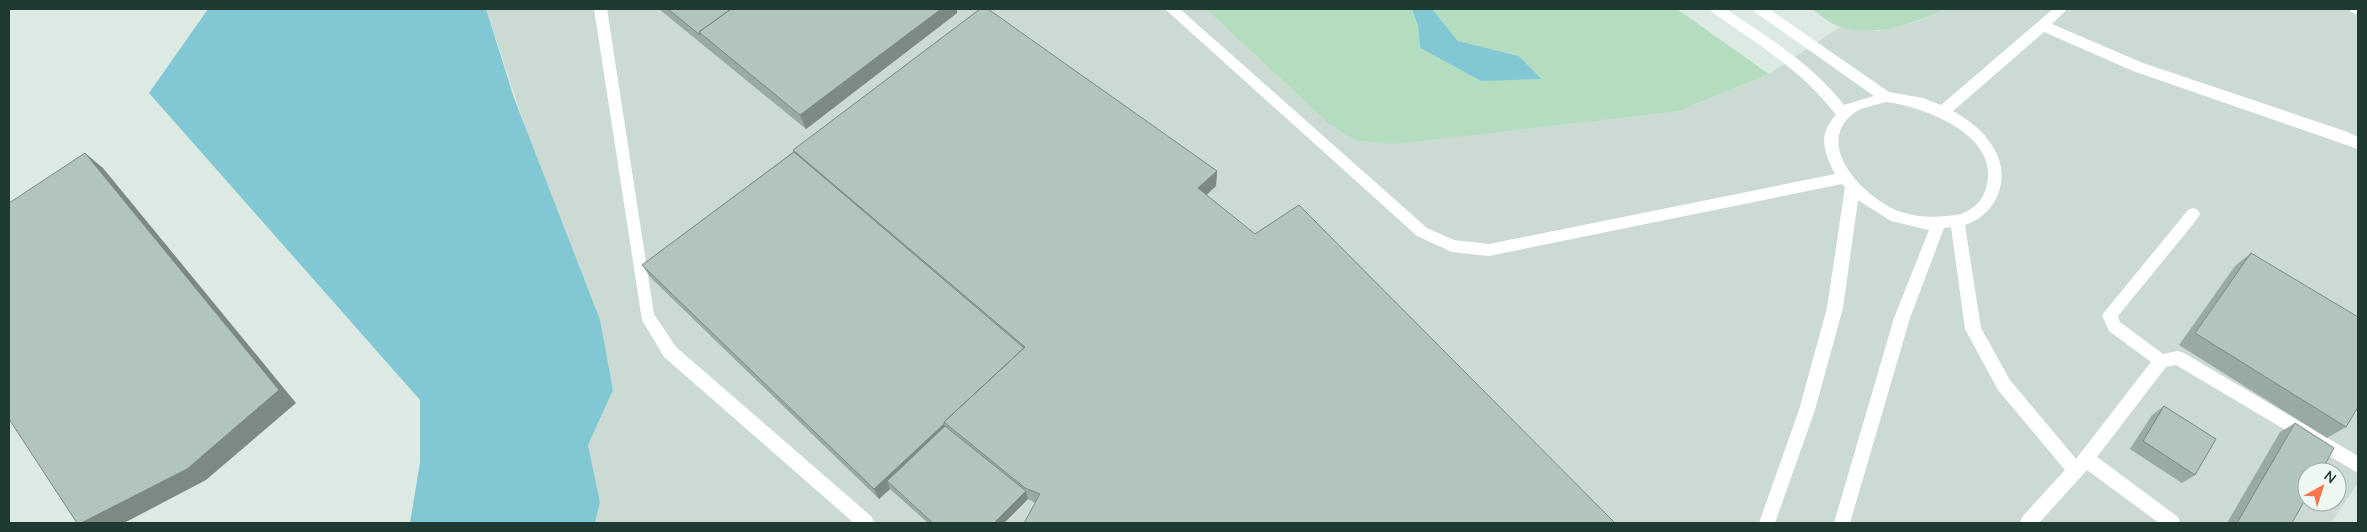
<svg xmlns="http://www.w3.org/2000/svg" width="2367" height="532" font-family="Mulish,sans-serif">
<rect width="100%" height="100%" fill="#ddeae4"/>
<path fill="#cbdad3" fill-rule="evenodd" d="M486 9H1206L1328 123 1679 111 1769 74 1840 27 1877 31 1913 23 1945 9H2358V483L2331 523H595L600 502 588 445 613 390ZM2307 472H2337V502H2307Z"/>
<path fill="#b4ddbf" d="M1206 9H1412L1418 26 1420 48 1481 81 1542 78 1519 56 1458 41 1432 9H1677L1769 74 1679 111 1396 144 1355 140 1328 123Z
M1812 9H1945C1912 24 1878 37 1841 27 1831 25 1820 14 1812 9Z"/>
<path fill="#81c8d4" d="M208 9H486L514 98 600 320 613 390 588 445 600 502 595 523H410L420 462V400L149 93Z
M1412 9H1432L1458 41 1519 56 1542 79 1481 81 1420 48 1418 26Z"/>
<g fill="none" stroke-linecap="round" stroke-linejoin="round">
<path fill="#fff" fill-rule="evenodd" d="M594 9H607L654 314 676 347 872 517 874 523H854L664 357 642 320Z
M1165 9H1180L1427 228 1454 240 1489 244 1835 174C1824 152 1817 135 1836 115 1802 70 1757 44 1712 12L1711 9H1726C1769 38 1812 64 1844 105L1874 96 1755 12 1754 9H1769L1889 92 1923 98 1941 105 2053 9H2067L2052 24 2143 63 2345 131 2358 137V149L2133 71 2044 32 1953 111C1969 120 1984 131 1993 147 2012 177 1998 214 1965 225L1981 328 2010 380 2076 459 2151 362 2109 331 2102 315 2188 210 2193 208 2198 210 2200 214 2198 218 2118 316 2120 322 2163 354 2178 351 2184 353 2358 456V473L2176 365 2166 367 2097 457 2178 517 2180 523H2159L2087 470 2039 523H2020L2022 517 2065 470 1998 390 1965 329 1951 227 1944 228 1910 318 1850 523H1834L1894 318 1929 230 1891 221 1858 200 1843 308 1815 410 1775 523H1759L1799 410 1827 308 1845 187 1842 184 1489 256 1452 252 1417 236ZM1886 102C1926 107 2005 137 1985 191 1982 201 1971 211 1961 214 1940 218 1921 218 1901 212 1867 200 1811 146 1854 113 1861 107 1877 105 1886 102Z
M2350 9H2358V15L2351 12Z"/>
</g>
<path fill="#99a9a3" d="M659 9H957V13L806 129Z
M793 150 1217 171 1216 186 1206 195 1035 503 1028 499 1004 523H928L890 489 879 499 651 278 642 265 793 152Z
M2251 253 2346 427 2327 438 2179 345 2235 266Z
M2164 406 2195 475 2182 483 2130 449 2152 415Z
M2295 423 2292 523H2227L2280 432Z"/>
<path fill="#7d8a84" d="M941 9H957V13L806 129 800 115Z
M85 153 103 168 296 403 206 480 124 523H81Z
M1217 171 1216 186 1197 204 1198 188Z
M944 424 948 434 887 481 890 489 879 499 874 489Z
M1026 491 1028 499 1004 523H994Z"/>
<path fill="#b2c5bd" stroke="#7d8a84" d="M668 9H731L699 32 700 35Z
M731 9H941L800 115 699 32Z
M980 9H988L1217 171 1198 188 1255 234 1299 205 1615 523H1024L1040 494 1025 488 944 422 1025 347 793 150Z
M794 152 1024 348 944 422V424L874 489 642 265Z
M85 153 279 390 187 469 81 523H77L9 419V203Z
M2251 253 2358 317V407L2346 427 2195 333Z
M2164 406 2216 439 2195 475 2143 441Z
M2295 423 2334 448 2321 472H2307V496L2292 523H2237Z
M945 426 1026 491 994 523H933L887 481Z"/>
<rect width="2367" height="532" fill="none" stroke="#1e3a33" stroke-width="20"/>
<g transform="translate(2322 487) rotate(39)"><circle r="24" fill="#eef7f2" stroke="#9baba6"/>
<path d="M0-4L9 19L0 12L-9 19Z" fill="#fb754b"/>
<text y="-8" font-size="14" font-weight="bold" text-anchor="middle" fill="#1e3a33">N</text>
</g>
</svg>
